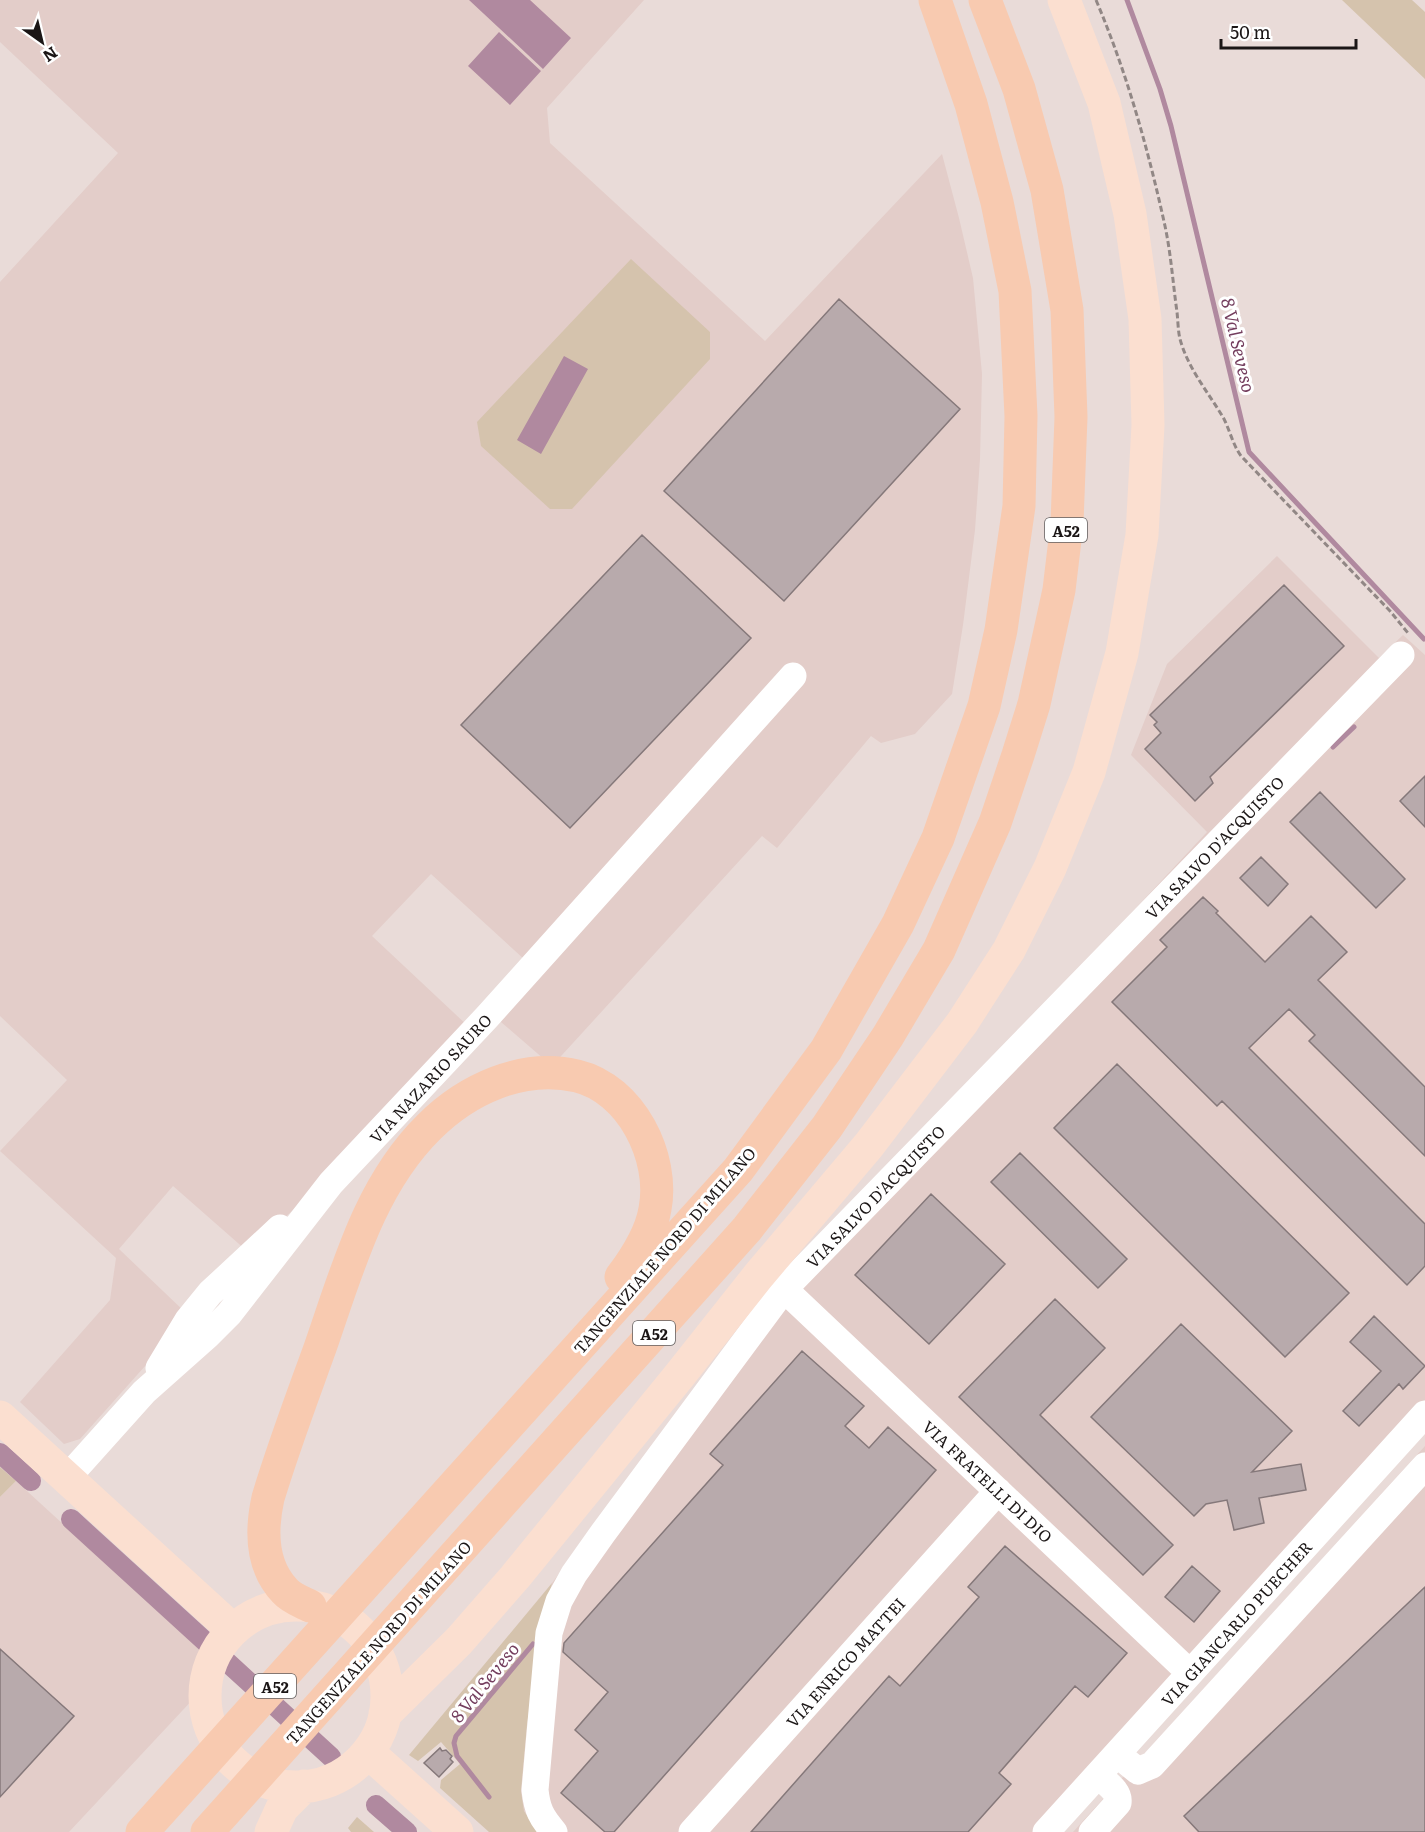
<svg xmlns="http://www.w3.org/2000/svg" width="1425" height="1832" font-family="Literata,serif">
<rect width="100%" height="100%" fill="#e9dbd8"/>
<path fill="#e3cdc9" d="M0 0H644L547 108 550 143 765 341 942 154 959 218 973 278 982 374 980 459 975 530 963 625 952 694 915 734 881 743 871 736 777 848 762 836 552 1066 494 1016 536 970 431 874 372 936 469 1027 328 1179 247 1251 173 1186 119 1249 186 1313 154 1356 80 1439 64 1444 20 1402 110 1300 116 1258 0 1151 67 1080 0 1016V282L118 153 0 42Z
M1277 556 1379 658 1403 635 1425 655V1407L1035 1832H538L524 1811 521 1791 527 1725 542 1625 552 1583 772 1297 1207 832 1131 755 1167 664Z
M1425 1446V1832H1073L1123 1777Z
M16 1481 205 1654 198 1667 196 1682V1696L69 1832H0V1497Z"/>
<path fill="#d5c3ad" d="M1342 0H1412L1425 12V79Z
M631 259 710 332V359L572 509H550L481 446 477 422Z
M0 1467 16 1481 0 1497Z
M552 1583 542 1625 527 1725 521 1791 524 1811 538 1832H489L440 1788 441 1780 460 1764 441 1742 418 1761 409 1755Z
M357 1817 374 1832H351L348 1828Z"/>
<path fill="#b0899f" d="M469 0H530L571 38 543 69Z
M499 32 541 71 510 105 468 66Z
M564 356 588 369 541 454 517 440Z"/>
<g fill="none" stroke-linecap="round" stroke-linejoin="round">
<path stroke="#b0899f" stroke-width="5" d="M1127 0 1160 89 1171 126 1249 452 1424 639
M1333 747 1354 727
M489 1797 457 1756 454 1743 456 1736 533 1644"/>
<path stroke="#b0899f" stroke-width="20" d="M0 1453 31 1481
M71 1519 209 1645
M227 1662 331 1757
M376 1805 407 1832"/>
</g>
<path fill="#b8aaac" stroke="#85787a" stroke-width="1.5" d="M839 299 960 409 784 601 664 491Z
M642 535 751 638 570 828 461 725Z
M1284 585 1344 646 1210 777 1213 783 1195 801 1145 749 1161 733 1154 725 1157 722 1150 715Z
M1425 776V827L1400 801Z
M1320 792 1405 879 1376 908 1290 822Z
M1261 857 1288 884 1268 906 1240 878Z
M1203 897 1218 911 1216 913 1265 962 1311 916 1347 952 1318 980 1425 1087V1156L1309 1041 1315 1035 1289 1009 1249 1048 1425 1224V1266L1407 1285 1222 1101 1217 1106 1112 1002 1167 947 1160 940Z
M1117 1064 1349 1293 1285 1357 1054 1128Z
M1020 1153 1127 1259 1098 1288 991 1182Z
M931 1194 1005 1264 929 1344 855 1275Z
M1055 1299 1105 1348 1040 1415 1173 1545 1143 1575 959 1397Z
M1374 1316 1425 1366 1403 1389 1399 1384 1359 1426 1343 1411 1381 1371 1350 1342Z
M1181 1324 1292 1431 1252 1472 1301 1464 1306 1490 1259 1498 1264 1523 1234 1530 1227 1500 1206 1504 1194 1516 1091 1417Z
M802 1351 864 1406 845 1426 869 1448 888 1427 936 1470 614 1832H605L561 1793 598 1751 575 1730 608 1692 563 1652 564 1643 723 1465 710 1454Z
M1005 1546 1127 1653 1088 1697 1075 1686 999 1773 1011 1784 968 1832H751L889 1676 900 1686 979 1597 968 1587Z
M1192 1566 1220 1591 1194 1622 1165 1597Z
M1425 1587V1832H1199L1184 1816Z
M0 1649 74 1716 0 1797Z
M440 1748 442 1751 446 1750 452 1756 450 1759 453 1762 439 1777 424 1763Z"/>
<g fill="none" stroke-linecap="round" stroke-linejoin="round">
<path stroke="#918785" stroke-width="3" stroke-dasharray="6 3" stroke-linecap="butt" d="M1096 0C1127 73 1148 149 1165 226 1171 254 1173 284 1177 312 1178 321 1178 331 1180 339 1188 369 1209 393 1224 419 1230 431 1233 445 1241 456L1390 611 1408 633"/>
<path stroke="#fff" stroke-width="27" d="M784 1289 1190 1673
M159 1368 188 1320 210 1293 280 1228
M66 1479 144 1392 207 1336 229 1314 331 1183 487 1017 793 676
M1117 1754 1138 1771 1152 1765 1425 1466
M554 1832C541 1817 537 1809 535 1790L549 1633 559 1601 574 1574 603 1533 784 1289 1401 655
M692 1832 998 1491
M1046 1832 1425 1414
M1092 1832 1118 1803C1120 1791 1106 1783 1098 1775"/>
<path stroke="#fbdfd0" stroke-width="33" d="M0 1417 233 1630
M205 1696a91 91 0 1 1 182 0a91 91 0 1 1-182 0Z
M385 1714 459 1641 515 1577 679 1376 759 1275 869 1145 962 1023 1009 950 1050 868 1089 772 1122 653 1142 535 1148 425 1145 319 1130 214 1104 103 1064 0
M368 1752 457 1832
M271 1832 282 1808 304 1786"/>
<path stroke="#f8cab0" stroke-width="33" d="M310 1606C302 1602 291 1598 285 1591 261 1566 261 1530 268 1498 283 1448 302 1398 320 1348 347 1271 369 1186 429 1127 466 1090 522 1063 577 1076 631 1089 665 1157 655 1209 651 1234 636 1257 621 1277
M142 1832 738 1170 826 1050 898 924 938 838 984 706 1001 630 1019 506 1021 416 1015 291 997 202 971 104 935 0
M207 1832 747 1229 827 1127 888 1036 939 950 995 823 1018 755 1034 704 1059 590 1067 523 1071 417 1067 310 1047 190 1019 89 985 0"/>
</g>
<g text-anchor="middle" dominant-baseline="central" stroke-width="6" stroke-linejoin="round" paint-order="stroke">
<g fill="#fff" stroke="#5f5c5c" stroke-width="1.5">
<rect x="1045" y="518" width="42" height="24" rx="4.5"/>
<rect x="633" y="1321" width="42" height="24" rx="4.5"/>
<rect x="254" y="1674" width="42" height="24" rx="4.5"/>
</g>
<g font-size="15" font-weight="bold" fill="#1b1616">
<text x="1066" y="530">A52</text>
<text x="654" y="1333">A52</text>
<text x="275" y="1686">A52</text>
</g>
<g font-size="16" fill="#1b1616" stroke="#fff">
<text transform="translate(1214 847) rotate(-46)">VIA SALVO D'ACQUISTO</text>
<text transform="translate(430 1078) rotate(-47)">VIA NAZARIO SAURO</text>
<text transform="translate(875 1196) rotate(-46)">VIA SALVO D'ACQUISTO</text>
<text transform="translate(664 1250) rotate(-49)">TANGENZIALE NORD DI MILANO</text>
<text transform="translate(988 1481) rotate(43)">VIA FRATELLI DI DIO</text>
<text transform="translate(1236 1623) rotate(-48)">VIA GIANCARLO PUECHER</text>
<text transform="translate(378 1642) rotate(-48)">TANGENZIALE NORD DI MILANO</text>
<text transform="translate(845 1662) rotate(-48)">VIA ENRICO MATTEI</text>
</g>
<g font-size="18" font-style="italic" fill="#743e5e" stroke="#fff">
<text transform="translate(1239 345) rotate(77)">8 Val Seveso</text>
<text transform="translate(484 1682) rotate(-51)">8 Val Seveso</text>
</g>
</g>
<g transform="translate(42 42) rotate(146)" stroke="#ffffff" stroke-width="4.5" paint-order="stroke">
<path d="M0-4.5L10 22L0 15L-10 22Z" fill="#1b1616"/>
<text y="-9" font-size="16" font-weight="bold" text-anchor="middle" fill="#1b1616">N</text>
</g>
<path d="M1221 39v9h135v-9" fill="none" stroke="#1b1616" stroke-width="3"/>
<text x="1230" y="39" font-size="18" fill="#1b1616" stroke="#ffffff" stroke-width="4.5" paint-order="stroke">50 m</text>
</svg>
